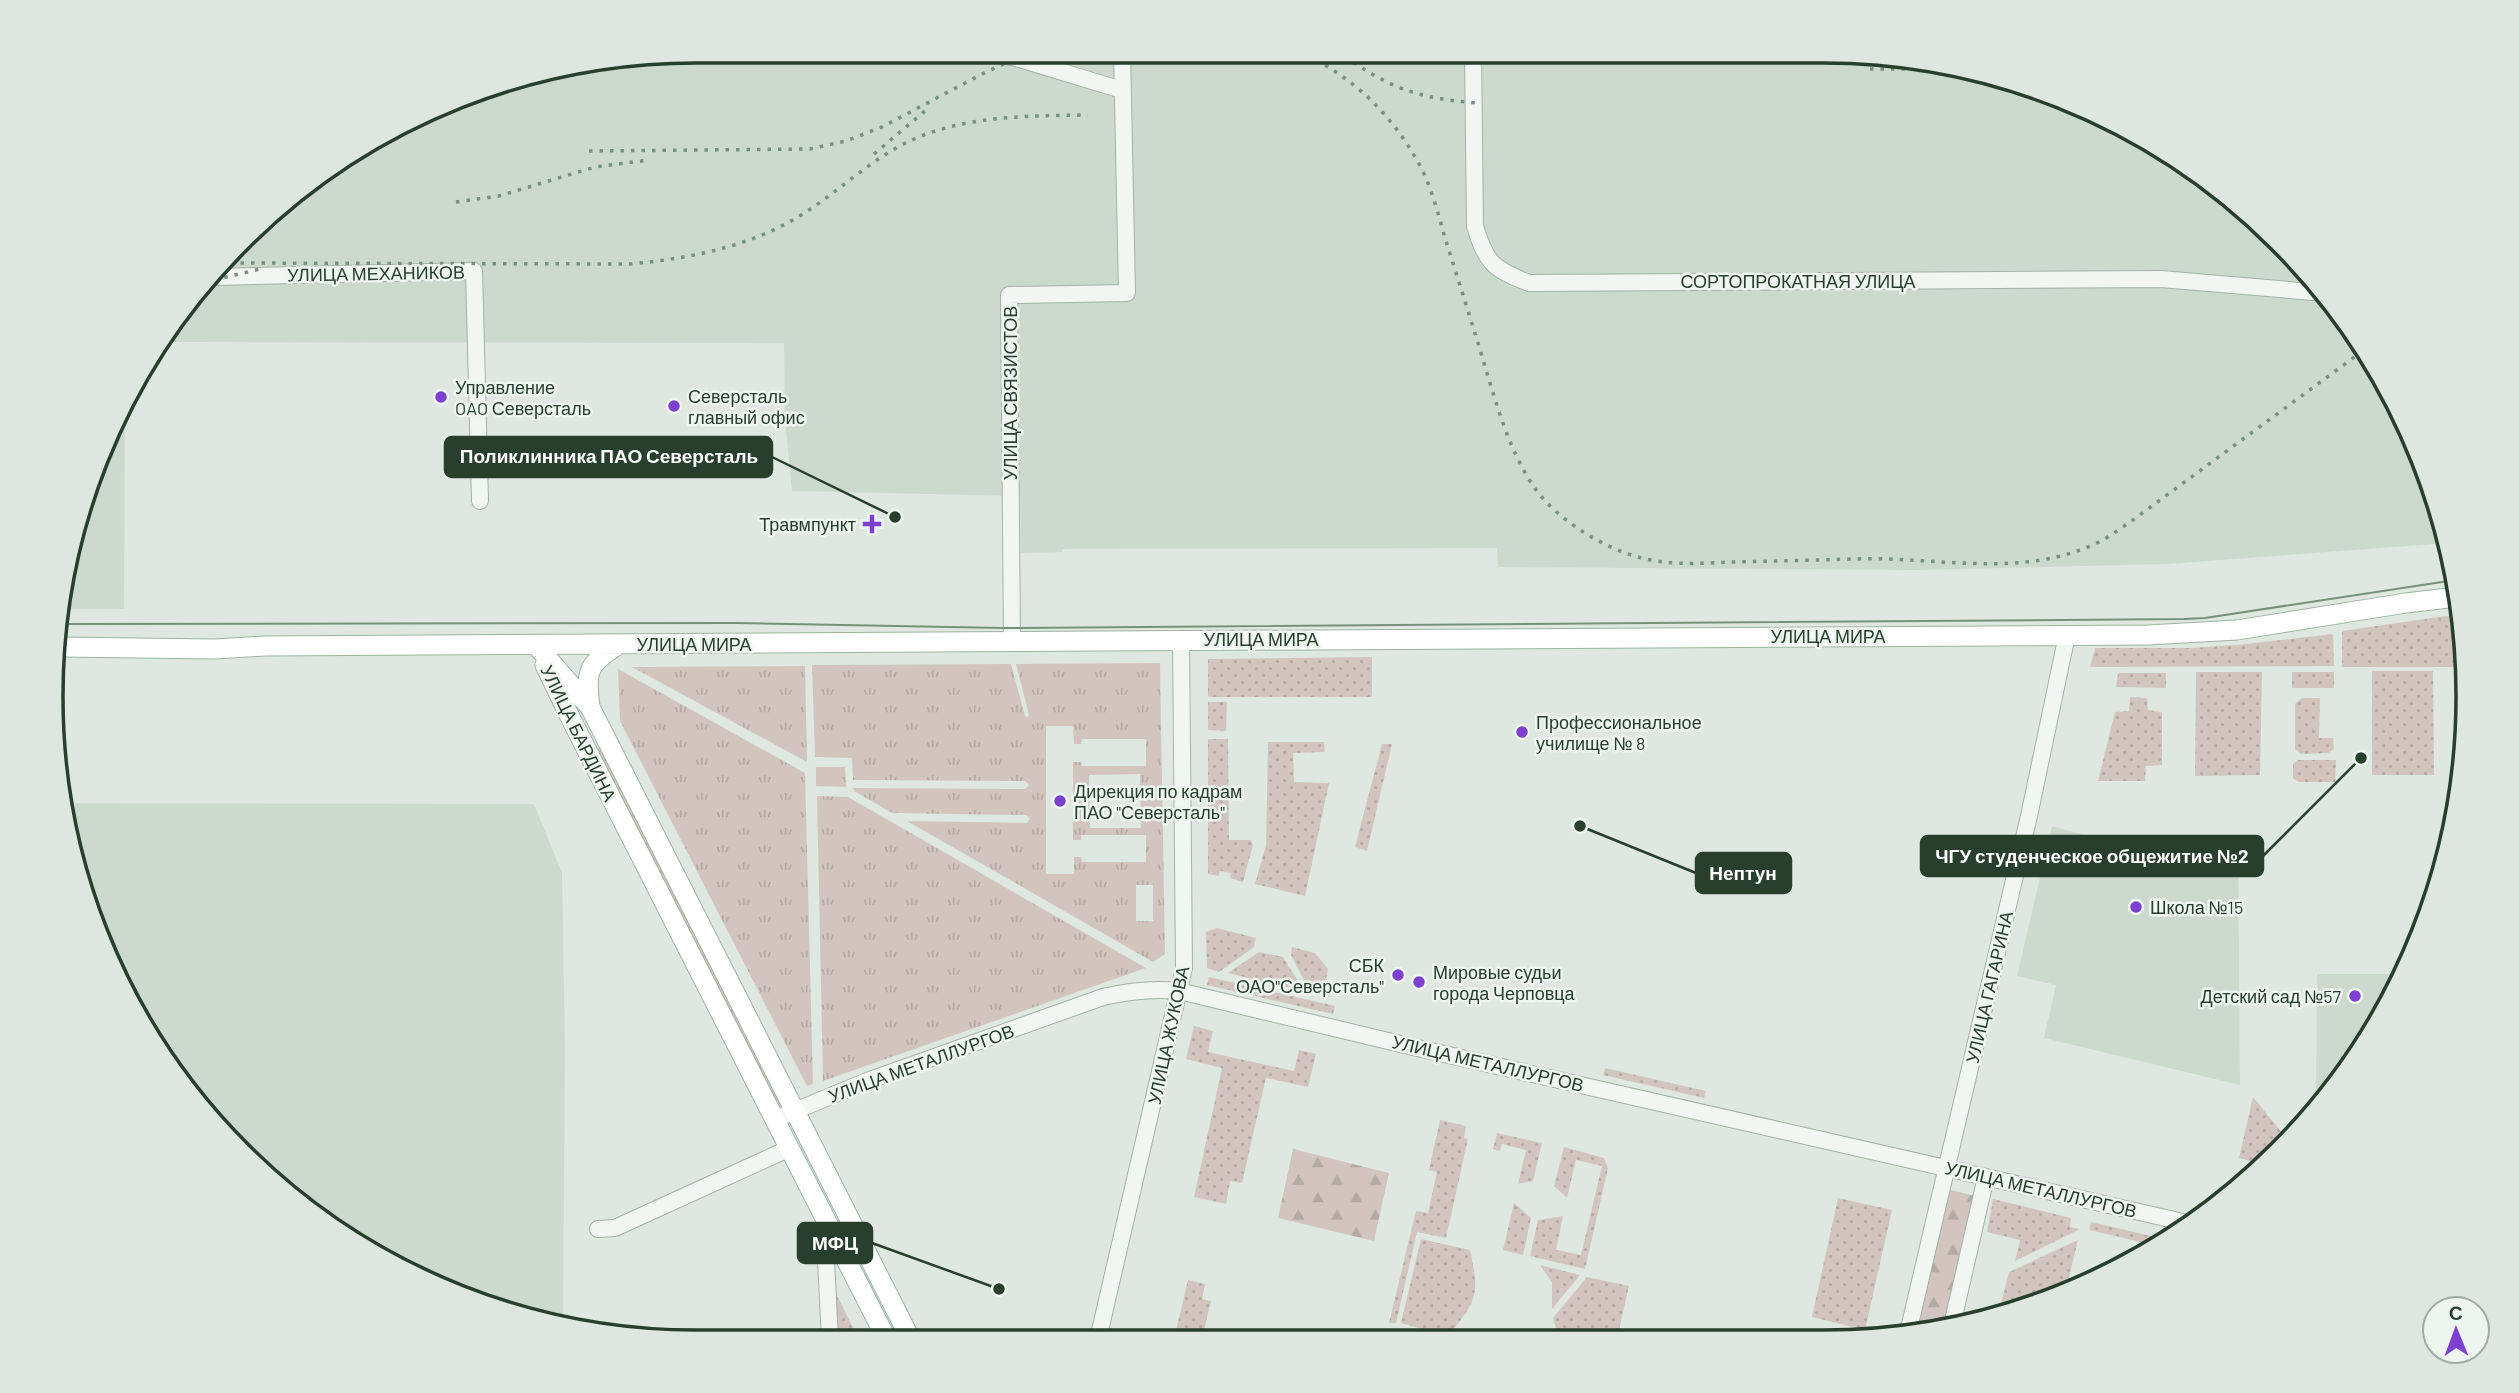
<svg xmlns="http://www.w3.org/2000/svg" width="2519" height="1393" font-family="Barlow,sans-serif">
<defs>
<pattern id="grass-dots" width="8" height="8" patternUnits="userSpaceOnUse" patternTransform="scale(1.75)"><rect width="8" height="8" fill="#d2c5bf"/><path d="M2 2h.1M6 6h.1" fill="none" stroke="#b4aaa4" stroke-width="1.8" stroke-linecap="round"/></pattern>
<pattern id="forest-firs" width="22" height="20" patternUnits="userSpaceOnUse" patternTransform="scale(1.75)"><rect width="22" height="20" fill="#d2c5bf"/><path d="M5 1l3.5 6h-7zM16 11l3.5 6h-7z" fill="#b4aaa4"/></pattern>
<pattern id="park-tufts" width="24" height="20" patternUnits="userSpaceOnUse" patternTransform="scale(1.75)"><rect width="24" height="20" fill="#d2c5bf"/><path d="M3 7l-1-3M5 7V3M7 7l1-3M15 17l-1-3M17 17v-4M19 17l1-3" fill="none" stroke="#b4aaa4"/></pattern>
</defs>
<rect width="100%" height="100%" fill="#dee8e0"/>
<path fill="#ccdace" d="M697 51 1864 52 1990 73 2145 137 2248 211 2335 303 2401 411 2446 529 2448 543 2167 564 1917 570 1498 567 1497 548 1062 549V552L1021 553 1020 496 792 491 785 420 784 343 158 342 303 184 489 85Z
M125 413 124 609H65L73 530Z
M67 803 534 804 562 873 565 1048 563 1326 529 1320 374 1256 211 1123 100 944Z
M2052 826 2084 835 2238 839 2240 1085 2044 1038 2056 985 2017 976Z
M2317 974H2402L2382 1019 2329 1093 2316 1089Z"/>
<path fill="url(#grass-dots)" d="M2460 614 2467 654 2466 667H2342V631Z
M2333 634 2334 666 2090 667 2095 648H2190L2237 645Z
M1372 657V697H1208V659Z
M2372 671H2433L2434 775H2372Z
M2196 672H2262L2260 775 2195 776Z
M2292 672H2334V688H2292Z
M2118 673H2166V688L2116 687Z
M2130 697 2147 698 2148 710 2162 712V765L2146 766 2145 781H2098L2115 712 2129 711Z
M2302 698H2320L2319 738H2333L2334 749 2328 753 2301 754 2295 749V704Z
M1208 702H1227L1226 731 1208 730Z
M1208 739H1228L1229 840H1251L1253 845 1243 882 1230 878 1231 873 1220 871 1219 876 1208 874Z
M1268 742H1324L1325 752 1293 753 1294 782 1329 783 1305 896 1255 884 1266 845Z
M1382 744H1392L1367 851 1355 847Z
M601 746 786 1104 778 1108 592 750Z
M2298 760H2336L2335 782H2298L2293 778V764Z
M1217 928 1256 938 1254 947 1219 972 1207 968 1206 932Z
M1292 947 1315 953 1328 969 1324 989 1331 997 1310 992 1291 955Z
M1259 952 1283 957 1304 991 1228 973Z
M1209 977 1335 1006 1333 1014 1207 985Z
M1194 1026 1213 1031 1208 1052 1294 1071 1299 1050 1316 1054 1308 1087 1266 1078 1242 1183 1230 1181 1226 1204 1194 1197 1222 1068 1186 1059Z
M1605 1068 1706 1091 1704 1098 1603 1075Z
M2253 1097 2288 1140 2258 1166V1163L2239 1158Z
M1440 1120 1466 1126 1464 1138 1468 1139 1446 1238 1417 1232 1396 1323H1389L1416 1211 1428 1213 1437 1172 1429 1170Z
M1497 1133 1542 1143 1533 1181 1518 1184 1526 1150 1502 1144 1500 1151 1493 1149Z
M1564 1147 1604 1158 1608 1168 1585 1269 1530 1256 1538 1220 1563 1216 1556 1250 1581 1255 1602 1166 1576 1160 1567 1198 1554 1186Z
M1838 1198 1892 1210 1865 1330 1812 1317Z
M1993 1199 2071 1218 2070 1227 2080 1229 2015 1261 2020 1240 1987 1232Z
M1514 1203 1531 1218 1523 1255 1503 1250Z
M2091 1222 2168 1240 2158 1246 2089 1230Z
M1421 1239 1470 1250C1480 1295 1477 1301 1448 1336L1401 1323Z
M2078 1240 2065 1294 1999 1312 2009 1272Z
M1540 1265 1580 1275 1552 1309V1282Z
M1587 1277 1629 1286 1617 1338H1559L1553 1318Z
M1188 1280 1205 1284 1202 1299 1211 1301 1202 1339H1174Z
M836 1293 859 1340H837Z"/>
<path fill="url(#forest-firs)" d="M1293 1149 1389 1173 1374 1241 1278 1218Z
M1947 1189 1975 1196 1945 1327 1912 1335Z"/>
<path fill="url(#park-tufts)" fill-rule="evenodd" d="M1160 663 1165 954 1153 962 907 821 1027 823 1030 819 1026 815 892 813 854 791 853 788 1025 789 1029 785 1025 781 853 780 852 758 815 757 812 665 1011 664 1025 716 1027 717 1029 715 1016 664ZM1046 726H1073L1074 744H1081L1082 739H1146V766H1082L1081 762H1073V840H1081V835H1146V862H1082L1081 857H1074V874H1046ZM1140 774 1141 828H1090L1089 775ZM1136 885H1153V921H1136Z
M805 666 807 762 632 667Z
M618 669 805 773 813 1084 807 1086 620 721Z
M816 767H845L846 787 816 786Z
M817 796 848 797 1146 968 823 1081Z"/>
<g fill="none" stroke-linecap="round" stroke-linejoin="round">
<g stroke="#a3b2a6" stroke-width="18">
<path id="minor" d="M695 51H967
M982 51 1016 58 1122 90
M1473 52 1475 226C1486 263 1493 269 1529 283L2161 279 2325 293
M216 277 474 271 480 501
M1012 642 1009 295 1127 293 1122 51
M785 1115 867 1081 1103 997C1129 991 1152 988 1179 991L1409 1046 2192 1224
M824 1221 830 1340
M598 1229 615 1228 788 1149
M1952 1325 1986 1177
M1907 1337 2029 816 2067 635
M1098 1339 1184 968 1181 640"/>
</g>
<g stroke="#9db4a1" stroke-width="21">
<path id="major" d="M536 645 590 707 911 1340
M61 647 215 649 265 646 2148 635 2237 630 2406 603 2457 597
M545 665 570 717 887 1340
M590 706C585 672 588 663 618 645"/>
</g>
<use href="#minor" stroke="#f1f6f2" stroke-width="16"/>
<use href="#major" stroke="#fff" stroke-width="19"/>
<path stroke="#77917c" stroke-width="2" d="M63 624 737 623 1003 628 2184 619 2205 618 2455 580"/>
<path stroke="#77917c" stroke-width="3.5" stroke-dasharray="3.5 7" stroke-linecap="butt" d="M1297 51C1350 74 1390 112 1418 162 1431 185 1438 213 1445 238 1459 282 1473 326 1486 370 1498 409 1510 452 1534 487 1556 519 1604 549 1642 558 1672 566 1704 563 1734 562 1775 561 1815 560 1855 559 1937 556 2021 580 2099 542 2111 536 2122 527 2133 520L2364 350
M1336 51C1352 61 1367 72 1383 80 1414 96 1446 101 1480 103
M1870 69H1968
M589 151 810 149 846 141 882 127 982 74 1016 58 1045 51
M874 154 925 111
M456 202 499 196 595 167 649 160
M230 263 630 264C695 258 758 245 812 208 846 185 877 155 914 139 970 115 1028 116 1088 115
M214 280 260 269"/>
</g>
<g fill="#7d40cf" stroke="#edf5ef" stroke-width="2.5">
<circle cx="441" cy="397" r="7"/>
<circle cx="674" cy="406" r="7"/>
<path d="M868.5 513.5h7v7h7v7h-7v7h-7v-7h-7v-7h7z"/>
<circle cx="1522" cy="732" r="7"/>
<circle cx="1060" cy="801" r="7"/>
<circle cx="2136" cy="907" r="7"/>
<circle cx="1398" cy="975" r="7"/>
<circle cx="1419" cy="982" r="7"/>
<circle cx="2355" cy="996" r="7"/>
</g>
<g text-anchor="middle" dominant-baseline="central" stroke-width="5" stroke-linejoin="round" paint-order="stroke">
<g font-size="18" fill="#273f2c" stroke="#edf5ef">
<text transform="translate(376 273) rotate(-1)">УЛИЦА МЕХАНИКОВ</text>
<text x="1798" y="281">СОРТОПРОКАТНАЯ УЛИЦА</text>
<text transform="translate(1010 393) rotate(-90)">УЛИЦА СВЯЗИСТОВ</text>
<text x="1828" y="636">УЛИЦА МИРА</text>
<text x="1261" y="639">УЛИЦА МИРА</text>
<text x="694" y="644">УЛИЦА МИРА</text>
<text transform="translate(579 733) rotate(64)">УЛИЦА БАРДИНА</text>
<text transform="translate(1989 987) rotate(-77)">УЛИЦА ГАГАРИНА</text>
<text transform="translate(1168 1035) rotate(-78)">УЛИЦА ЖУКОВА</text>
<text transform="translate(921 1063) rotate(-20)">УЛИЦА МЕТАЛЛУРГОВ</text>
<text transform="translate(1488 1063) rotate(13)">УЛИЦА МЕТАЛЛУРГОВ</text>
<text transform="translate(2041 1189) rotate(13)">УЛИЦА МЕТАЛЛУРГОВ</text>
</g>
<g font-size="18" fill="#273f2c" stroke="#edf5ef" text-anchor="start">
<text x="455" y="387">Управление<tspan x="455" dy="21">OAO Северсталь</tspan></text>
<text x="688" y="396">Северсталь<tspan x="688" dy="21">главный офис</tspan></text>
<text x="856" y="524" text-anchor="end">Травмпункт</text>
<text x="1536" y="722">Профессиональное<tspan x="1536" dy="21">училище № 8</tspan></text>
<text x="1074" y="791">Дирекция по кадрам<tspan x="1074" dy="21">ПАО "Северсталь"</tspan></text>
<text x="2150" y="907">Школа №15</text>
<text x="1384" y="965" text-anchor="end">СБК<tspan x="1384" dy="21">ОАО"Северсталь"</tspan></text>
<text x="1433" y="972">Мировые судьи<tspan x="1433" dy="21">города Черповца</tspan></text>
<text x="2341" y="996" text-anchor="end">Детский сад №57</text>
</g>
</g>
<path d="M0 0H2519V1393H0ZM696 63H1823A633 633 0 0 1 2456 696V697A633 633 0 0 1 1823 1330H696A633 633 0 0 1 63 697V696A633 633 0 0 1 696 63Z" fill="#dde6df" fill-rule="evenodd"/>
<path fill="none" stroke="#273f2c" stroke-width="3.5" d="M696 63H1823A633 633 0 0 1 2456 696V697A633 633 0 0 1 1823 1330H696A633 633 0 0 1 63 697V696A633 633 0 0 1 696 63Z"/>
<path fill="none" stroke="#273f2c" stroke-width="2.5" d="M895 517L772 457M2361 758L2263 856M1580 826L1696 873M999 1289L872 1243"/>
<g fill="#273f2c" stroke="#edf5ef" stroke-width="2.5">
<circle cx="895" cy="517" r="7"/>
<circle cx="2361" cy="758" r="7"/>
<circle cx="1580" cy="826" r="7"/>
<circle cx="999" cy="1289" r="7"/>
</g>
<g fill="#273f2c" stroke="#273f2c" stroke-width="2.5">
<rect x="445" y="437" width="327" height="40" rx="7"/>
<rect x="1921" y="836" width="342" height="40" rx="7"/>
<rect x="1696" y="853" width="95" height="40" rx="7"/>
<rect x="798" y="1223" width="74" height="40" rx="7"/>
</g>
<g font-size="19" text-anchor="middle" font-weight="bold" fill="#fff">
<text x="609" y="463">Поликлинника ПАО Северсталь</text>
<text x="2092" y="863">ЧГУ студенческое общежитие №2</text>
<text x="1743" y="880">Нептун</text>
<text x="835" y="1250">МФЦ</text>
</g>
<g transform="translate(2456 1330) rotate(359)"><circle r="33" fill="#edf5ef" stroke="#9eaca1" stroke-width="2"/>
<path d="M0-5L12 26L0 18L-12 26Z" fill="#7d40cf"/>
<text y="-10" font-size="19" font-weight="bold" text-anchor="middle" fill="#273f2c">С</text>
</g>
</svg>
